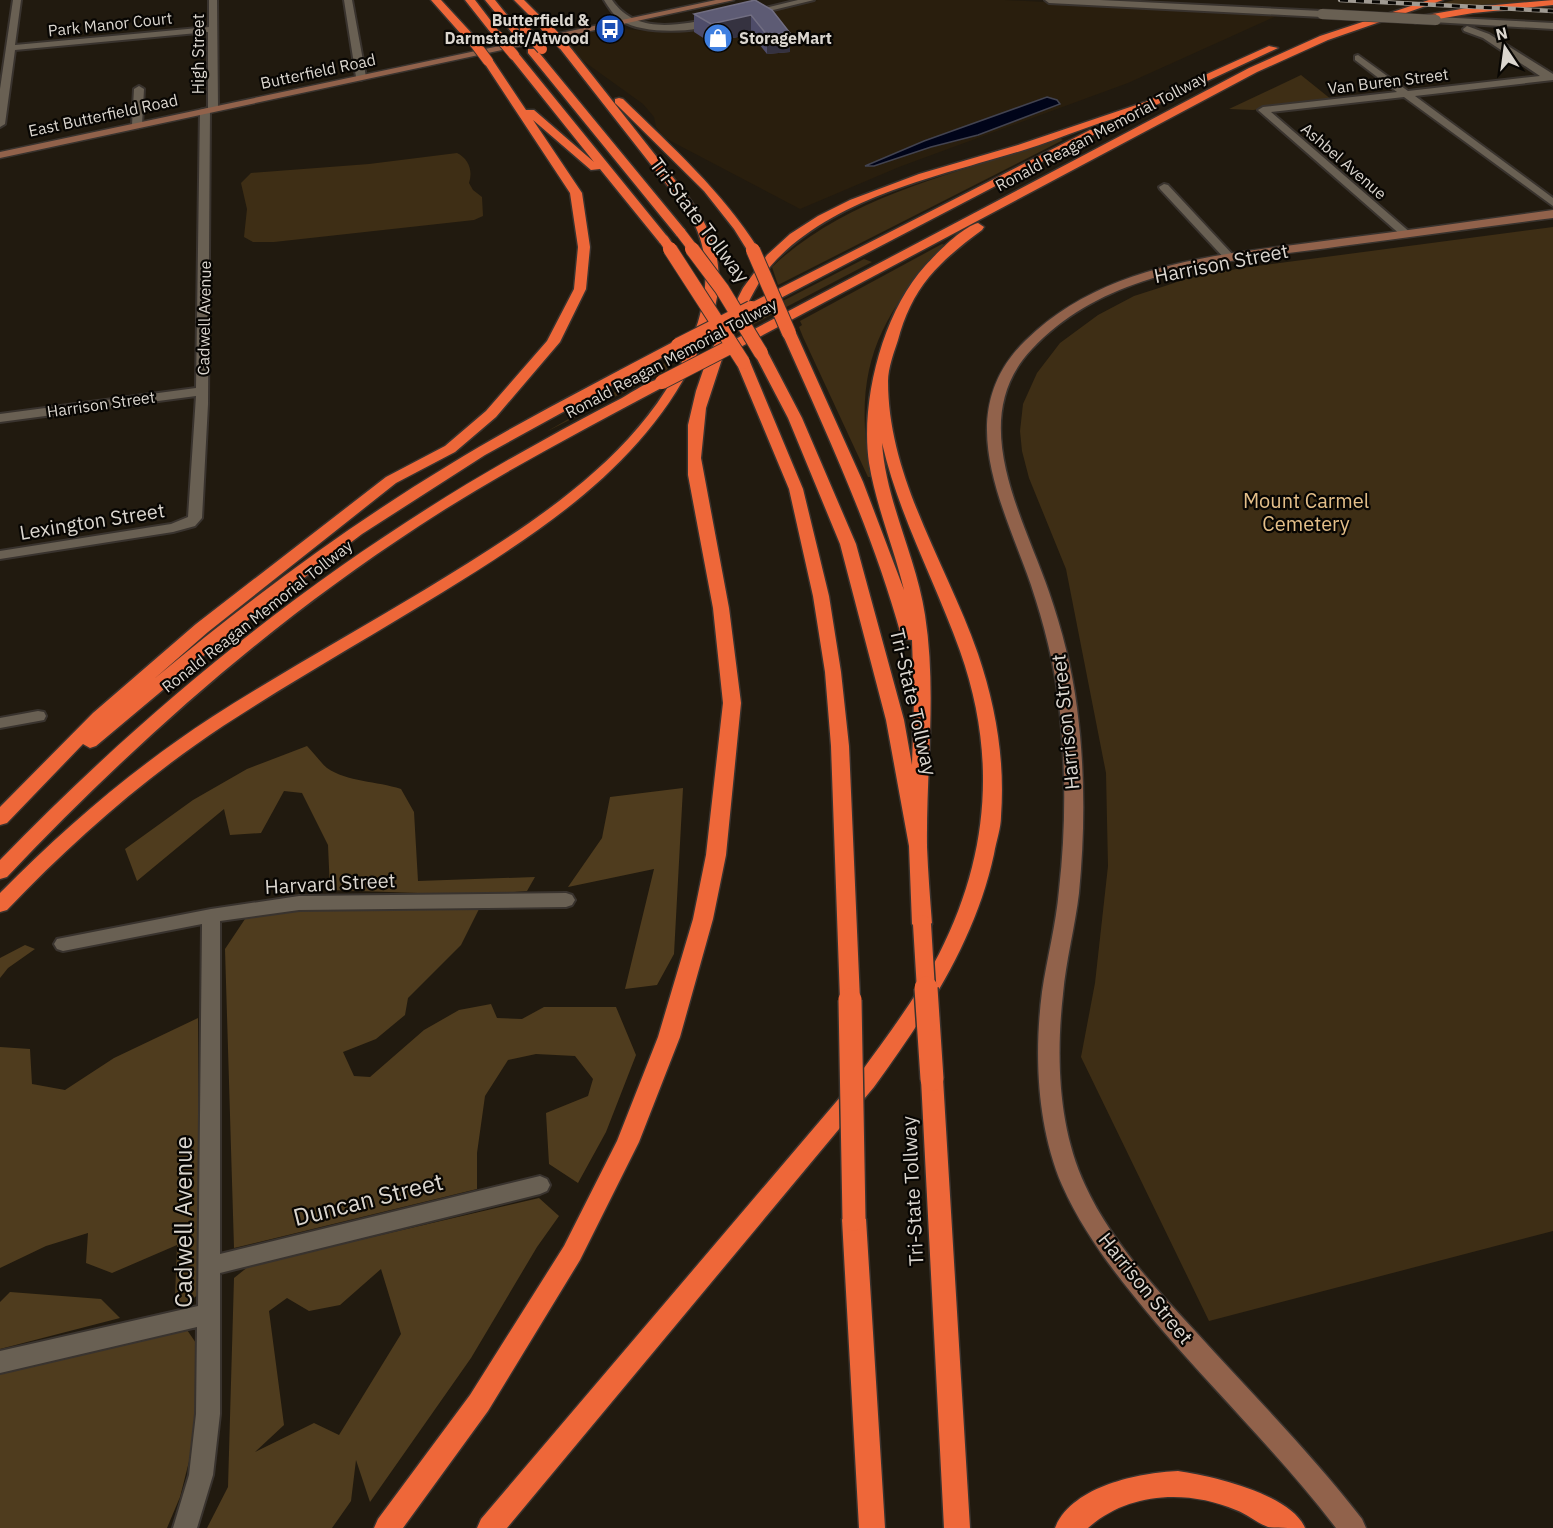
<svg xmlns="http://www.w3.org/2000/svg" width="1553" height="1528" font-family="'IBM Plex Sans',sans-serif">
<rect width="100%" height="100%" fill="#211a0f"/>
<path fill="#291e0d" d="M818 0H1004L1281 14 1128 83 899 167 800 209 663 137 656 127 654 117 643 104 554 40 613 28 647 31 680 30Z"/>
<path fill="#3e2e15" d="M1454 0H1548L1488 6 1440 4Z
M1301 75 1332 100 1253 110 1229 109Z
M1058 138 1063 140 778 285 772 267C850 193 959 174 1058 138Z
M457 153C469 159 473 171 469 183L473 190 482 197 483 216 474 220 274 242H253L244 237 247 209 241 183 251 173 369 164Z
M1553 227V1231L1209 1321 1081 1057 1095 983 1108 866 1106 773 1066 569 1029 478 1022 451 1020 431 1023 404 1037 373 1060 343 1098 315 1134 296 1162 287 1189 278 1242 268Z
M942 244 945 245C875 320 852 373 871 477H868L803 337 799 327 802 325 800 321Z
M864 259 872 262 737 333 744 321Z
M672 359 667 370 546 432Z"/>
<path fill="#4f3c1e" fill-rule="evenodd" d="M307 746C314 753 320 762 327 768 347 782 377 781 401 789L414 812 418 881 535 877 527 891 476 895 330 890 328 845 302 793 284 791 261 833 230 835 224 809 137 881 125 849 193 800 247 769Z
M683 788 674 954 657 985 625 989 654 869 568 887 602 838 610 797Z
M480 907 461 945 408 998 405 1015 376 1039 343 1052 354 1076 370 1077 424 1030 459 1010 491 1004 497 1018 522 1019 544 1007H616L636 1055 606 1132 578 1183 549 1164 546 1113 588 1096 593 1079 575 1056 536 1054 508 1060 485 1096 477 1153V1189L234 1248 225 949 247 916 303 908Z
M25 945 35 949 8 968 0 978V958Z
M198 1018 199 1294 179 1309 175 1297 177 1245 112 1273 86 1263 88 1233 46 1246 0 1268V1047L30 1049 32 1084 65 1090 114 1058Z
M539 1198 559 1216 537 1247 471 1358 370 1502 356 1460 351 1501 332 1528H207L228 1487 234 1278 249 1266ZM381 1269 401 1334 339 1435 314 1423 255 1452 284 1425 269 1311 287 1298 309 1311 340 1305Z
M10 1292 101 1299 120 1318 0 1349V1302Z
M187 1330 196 1343 198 1426 180 1497 167 1528H0V1373Z"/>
<path fill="#000419" stroke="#424350" stroke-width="1.5" d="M1047 97 1057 100 1060 104 978 135 931 147 874 166H865L924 141Z"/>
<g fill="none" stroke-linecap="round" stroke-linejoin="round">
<g stroke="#39332e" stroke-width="4">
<path id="minor" d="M13 0H21L15 45 209 27V0H217L218 108 210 110 208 404 202 518 195 526 173 532 0 559V551L171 524 188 517 196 396 0 422V414L196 388 200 110 208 108V32L15 50 5 124 0 127V89Z
M344 0H352L366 77 361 80 356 77Z
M604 0H612C636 35 679 25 715 18L719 21C700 34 642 34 622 21 614 16 609 8 604 0Z
M798 0H814L749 16 745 13Z
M1045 0H1100L1322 11 1326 14 1322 17 1049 3Z
M1436 17 1553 23V29L1433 22 1432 20Z
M1467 26 1489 34 1553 74V80L1415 96 1553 198V206L1404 97 1271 112 1412 234 1406 237 1402 236 1258 110 1263 107 1397 92 1355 60V56L1358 55 1408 91 1540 76 1483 38 1464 31 1463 29Z
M139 86 144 89 142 125 137 128 132 125 134 89Z
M1164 184 1168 185 1234 256V260H1226L1160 189 1159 187Z
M38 711 44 712 46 716 44 720 0 728V718Z
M566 893 572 895 575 900 572 905 566 907 299 910 220 921V1254L540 1176 547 1179 550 1185 547 1191 540 1194 220 1273V1414L213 1475 197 1528H173L189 1475 196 1414 197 1327 0 1373V1351L198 1306 202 924 63 951 57 949 54 944 57 939 211 909 299 896Z"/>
</g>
<g stroke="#39332e" stroke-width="3">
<path id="secondary" d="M716 0H734L0 158V152Z
M1553 210V218C1483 227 1412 237 1342 246 1235 261 1111 265 1032 349 965 419 1023 516 1049 592 1062 630 1072 668 1077 708 1085 770 1085 831 1079 893 1075 927 1066 960 1063 994 1056 1056 1058 1127 1085 1185 1110 1240 1155 1288 1196 1332 1252 1394 1311 1453 1362 1519L1366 1528H1336C1281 1456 1216 1393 1157 1324 1121 1281 1085 1237 1062 1185 1037 1126 1034 1055 1042 992 1047 958 1056 925 1059 890 1066 828 1066 766 1059 703 1054 663 1044 624 1031 585 1003 504 951 414 1025 341 1108 259 1231 254 1339 239 1411 230 1482 220 1553 210Z"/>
</g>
<g stroke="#39332e" stroke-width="3">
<path id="motorway" d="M431 0H441L477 39V43H469Z
M465 0H475L501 34V38H495Z
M485 0H495L519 30V34H513Z
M514 0H524L548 24V28H542Z
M1429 0H1443L1328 40 1257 72 735 350H725L706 408 701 458 729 608 741 703 726 855 713 919 680 1037 639 1142 580 1260 488 1411 403 1528H374L378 1519 470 1395 564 1246 617 1141 658 1037 693 919 706 855 723 703 713 608 688 475V425L696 391 707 359 743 288 767 255 790 234 818 216 850 200 919 174 1018 145 1145 102 1269 46 1278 48 1141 112C1102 119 1063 138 1024 150 940 176 841 195 777 259 764 272 755 289 747 305L1090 130H1098L1099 132 756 311 751 312 745 309 728 343 1249 68 1320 36Z
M1553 0V5L1473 13 1415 23 1410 20 1415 17 1473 7Z
M562 41 566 42 686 194C729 251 727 296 695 358 642 466 543 530 443 592 370 637 295 679 223 726 143 779 73 841 7 910L0 912V893C65 827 134 768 212 717 282 672 355 632 426 589 533 523 658 449 698 322 710 281 709 243 685 208L558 46 557 44Z
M528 49H536L685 230V236H677L528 53Z
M514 52 518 53 670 240 668 243H660L600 169 591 170 533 120 582 193 590 247 586 289 560 342 496 417 455 452 396 483 208 632 154 679C247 601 345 528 449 465 522 420 598 382 673 342L678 341 685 345 485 455 362 534 226 637 96 746 90 748 83 744 7 823 0 825V807L93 713 196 624 386 477 445 446 486 411 547 341 574 289 578 247 570 193 483 61 484 59H492L526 110H534L594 162 510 57 509 55Z
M619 98 623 99C672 147 722 191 759 250L757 253H749L734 229 704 191 615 103V99Z
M978 223 984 227 982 230C963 244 945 258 929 277 914 295 904 317 898 340 894 352 888 368 888 381 888 479 947 564 978 654 996 707 1005 760 1001 816 1001 829 996 841 994 854 975 942 926 1015 874 1087L507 1528H477L481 1519 859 1075C887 1036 917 997 939 954 989 856 997 755 960 651 935 581 899 516 882 443 886 502 916 556 925 615 937 692 926 769 927 847 928 872 930 898 932 924L929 929 922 931 915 929 912 924 909 846 886 720 840 544 788 418 754 353 761 349 768 353 802 418 856 544 904 720 912 765 914 700 912 640 903 639 901 635C872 530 826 432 782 333L789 329 796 333 863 482 904 590C894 548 876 506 869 463 860 401 883 312 925 266 937 253 961 228 978 223Z
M743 358 750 362 803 489 829 596 841 672 849 746 860 1000 857 1006 850 1008 843 1006 840 1000 831 746 825 672 813 596 789 489 736 362Z
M662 378 667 379 669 382 667 385C583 430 498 474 419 526 267 625 132 745 7 877L0 879V860C161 694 339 552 542 441 568 426 595 412 622 398 634 391 648 381 662 378Z
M932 1070 940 1073 943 1079 970 1528H944L921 1079 924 1073Z
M854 1209 862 1212 866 1219 885 1528H859L842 1219 846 1212Z
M1178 1471C1212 1476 1291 1494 1305 1528 1295 1528 1278 1528 1268 1527 1257 1523 1247 1514 1236 1510 1187 1489 1128 1492 1088 1528H1055C1072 1486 1138 1473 1178 1471Z"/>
</g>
<use href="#minor" fill="#696053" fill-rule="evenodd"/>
<use href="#secondary" fill="#91624b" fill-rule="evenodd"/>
<use href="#motorway" fill="#ee6739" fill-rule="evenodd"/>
<g stroke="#a09a92" stroke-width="4.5">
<path id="rail" d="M1340 0 1553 11"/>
</g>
<use href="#rail" stroke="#080603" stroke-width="3" stroke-dasharray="8" stroke-linecap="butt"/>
<g stroke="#39332e" stroke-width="11" stroke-linecap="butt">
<path id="minor-bridge" d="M1322 14 1436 20"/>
</g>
<g stroke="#39332e" stroke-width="12" stroke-linecap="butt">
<path id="motorway-bridge-far3" d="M545 26 562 44
M525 30 542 49
M498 36 514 55
M473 41 488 61
M681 233 694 250
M664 240 671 250"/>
</g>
<g stroke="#39332e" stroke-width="16" stroke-linecap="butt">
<path id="motorway-bridge-far2" d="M670 249 743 362
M692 249 722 289 761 353
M753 250 789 333
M678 345 751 308
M662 382 730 347"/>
</g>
<g stroke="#39332e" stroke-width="21" stroke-linecap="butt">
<path id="motorway-bridge-far1" d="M922 924 926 990"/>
</g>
<g stroke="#39332e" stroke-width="26" stroke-linecap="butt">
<path id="motorway-bridge" d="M926 988 932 1079
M850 1000 854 1219"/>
</g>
<use href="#minor-bridge" stroke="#696053" stroke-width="10"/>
<use href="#motorway-bridge-far3" stroke="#ee6739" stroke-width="10"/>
<use href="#motorway-bridge-far2" stroke="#ee6739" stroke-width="14"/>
<use href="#motorway-bridge-far1" stroke="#ee6739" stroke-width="18"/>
<use href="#motorway-bridge" stroke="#ee6739" stroke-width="23"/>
</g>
<path fill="#4e4c69" d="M772 10 790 52 767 54 751 34 711 43 694 32V14Z"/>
<path fill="#353240" d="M751 15V34L711 43V24Z
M790 33V52L767 54V35Z"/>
<path fill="#5d5b74" stroke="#716e82" stroke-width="1.5" d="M755 0 772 10 790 33 767 35 751 15 711 24 694 14Z"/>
<defs>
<g id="bus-disc" transform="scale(1.5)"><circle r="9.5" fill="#1a4fb4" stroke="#080603"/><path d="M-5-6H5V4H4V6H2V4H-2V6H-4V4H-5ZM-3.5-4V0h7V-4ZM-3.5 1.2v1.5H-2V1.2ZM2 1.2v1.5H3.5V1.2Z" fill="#fff"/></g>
<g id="shop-disc" transform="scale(1.5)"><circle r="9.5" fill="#3f7fe0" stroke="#080603"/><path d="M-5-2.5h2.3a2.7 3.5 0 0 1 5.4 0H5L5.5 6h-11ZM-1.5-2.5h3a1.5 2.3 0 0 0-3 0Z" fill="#fff"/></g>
</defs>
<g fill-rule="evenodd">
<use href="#bus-disc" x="610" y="29"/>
<use href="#shop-disc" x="718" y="38"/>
</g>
<g text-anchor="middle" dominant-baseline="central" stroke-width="4.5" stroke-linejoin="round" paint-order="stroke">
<g font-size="16" font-weight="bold" fill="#dbd6cf" stroke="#080603" text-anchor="end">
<text x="589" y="20">Butterfield &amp;<tspan x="589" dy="18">Darmstadt/Atwood</tspan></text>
<text x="739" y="38" text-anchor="start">StorageMart</text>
</g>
<g font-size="16" fill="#dbd6cf" stroke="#080603">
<text transform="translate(110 24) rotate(-6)">Park Manor Court</text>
<text transform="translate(198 54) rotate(-90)">High Street</text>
<text transform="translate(318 71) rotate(-12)">Butterfield Road</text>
<text transform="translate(1388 81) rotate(-7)">Van Buren Street</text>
<text transform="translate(103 115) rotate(-12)">East Butterfield Road</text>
<text transform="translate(1101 131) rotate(-28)">Ronald Reagan Memorial Tollway</text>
<text transform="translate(1344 161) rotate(41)">Ashbel Avenue</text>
<text transform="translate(204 318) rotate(-89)">Cadwell Avenue</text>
<text transform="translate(671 358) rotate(-28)">Ronald Reagan Memorial Tollway</text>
<text transform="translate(101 404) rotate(-8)">Harrison Street</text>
<text transform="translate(257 616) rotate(-38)">Ronald Reagan Memorial Tollway</text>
</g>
<g font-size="20" fill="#dbd6cf" stroke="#080603">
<text transform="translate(700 220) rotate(53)">Tri-State Tollway</text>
<text transform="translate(1221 263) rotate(-11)">Harrison Street</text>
<text transform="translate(92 521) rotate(-9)">Lexington Street</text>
<text transform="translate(914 702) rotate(77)">Tri-State Tollway</text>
<text transform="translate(1065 722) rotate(-96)">Harrison Street</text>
<text transform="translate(330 883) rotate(-3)">Harvard Street</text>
<text transform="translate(912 1191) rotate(-93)">Tri-State Tollway</text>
<text transform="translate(1146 1288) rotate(51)">Harrison Street</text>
</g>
<g font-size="20" fill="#e4bf89" stroke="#080603">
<text x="1306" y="500">Mount Carmel<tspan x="1306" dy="23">Cemetery</tspan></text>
</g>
<g font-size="24" fill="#dbd6cf" stroke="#080603">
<text transform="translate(368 1199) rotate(-14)">Duncan Street</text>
<text transform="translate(183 1222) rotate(-90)">Cadwell Avenue</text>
</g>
</g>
<g transform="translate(1505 48) rotate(347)" stroke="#080603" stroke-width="4.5" paint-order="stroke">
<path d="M0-4.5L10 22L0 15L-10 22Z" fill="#dbd6cf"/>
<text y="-9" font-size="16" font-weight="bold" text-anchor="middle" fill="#dbd6cf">N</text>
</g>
</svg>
